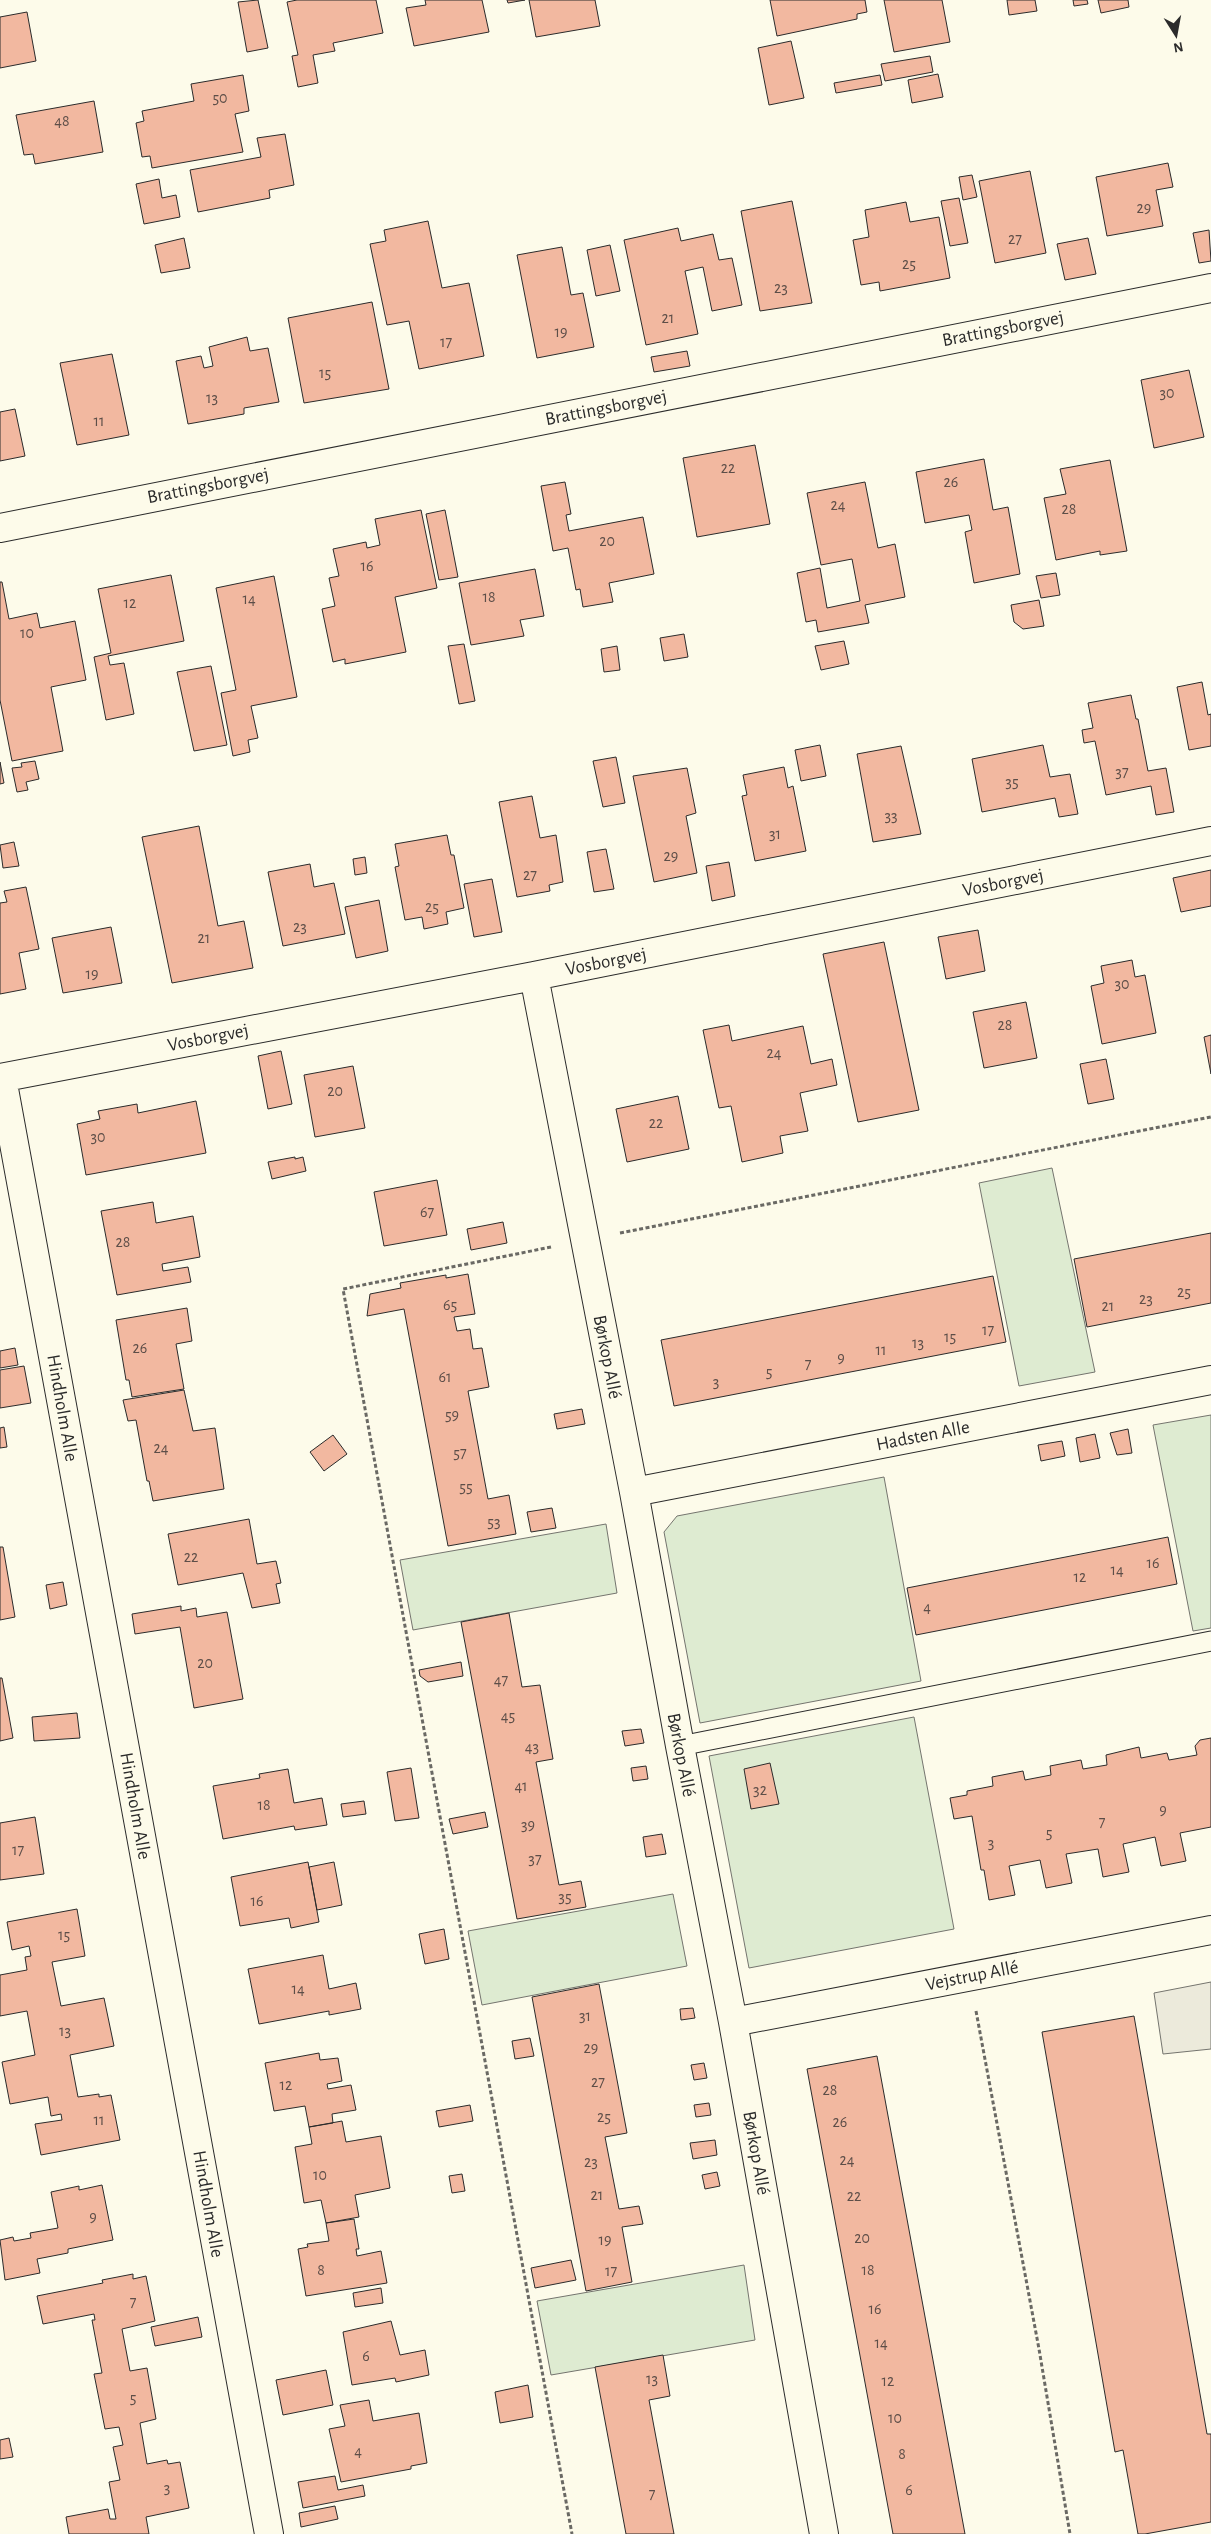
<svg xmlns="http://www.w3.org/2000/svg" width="1211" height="2534" font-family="'Alegreya Sans',sans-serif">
<rect width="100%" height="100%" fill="#fdfbea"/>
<path fill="#deebd1" stroke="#74746e" d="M1052 1168 1095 1372 1019 1386 979 1183Z
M1211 1415V1628L1193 1631 1153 1425Z
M884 1477 921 1681 700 1723 664 1532 677 1516Z
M606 1524 617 1593 413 1630 400 1560Z
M914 1717 954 1929 749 1968 709 1756Z
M673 1894 687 1966 482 2005 468 1931Z
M744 2265 755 2340 551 2375 537 2301Z"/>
<path fill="#eceadb" stroke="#74746e" d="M1211 1982V2049L1163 2054 1154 1993Z"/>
<path fill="#f2b8a0" stroke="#2b2b2b" d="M258 0 268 48 247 52 238 2Z
M297 0H376L383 33 333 43 335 51 313 55 318 83 298 87 292 56 298 55 287 2Z
M425 0H482L489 32 414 46 406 8 426 5Z
M507 0H525L508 3Z
M529 0H595L600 26 536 37Z
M770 0H865L867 12 857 14V19L777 36Z
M884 0H942L950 42 894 52Z
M1007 0H1035L1037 11 1009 15Z
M1073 0H1087L1088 4 1074 6Z
M1098 0H1128L1129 7 1101 13Z
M27 12 36 61 0 68V17Z
M791 41 804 98 769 105 758 48Z
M930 56 933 72 885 81 881 64Z
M938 74 943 97 912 103 908 80Z
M243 75 249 111 235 114 243 152 152 168 150 156 142 157 136 123 144 121 142 111 194 101 191 84Z
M880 75 882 85 836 93 834 83Z
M94 101 103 152 35 164 33 154 24 155 16 115Z
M285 134 294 185 269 190 270 198 198 212 190 170 261 157 257 138Z
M1168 163 1173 187 1156 190 1163 226 1107 236 1096 177Z
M1030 171 1046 253 995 263 979 181Z
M972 175 977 197 963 200 959 177Z
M159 179 162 198 176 195 180 217 144 224 136 184Z
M959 198 968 243 950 246 941 201Z
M792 201 812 303 760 311 741 211Z
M906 202 910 222 939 217 950 278 880 291 879 282 861 285 853 240 869 237 865 210Z
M428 221 442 288 469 283 484 356 419 369 409 321 387 325 370 244 386 241 384 230Z
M678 228 681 241 713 234 719 260 732 258 742 305 712 311 703 267 685 271 698 334 646 345 624 240Z
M1209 230 1211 261 1199 263 1193 233Z
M184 238 190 268 161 273 155 245Z
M1088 238 1096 274 1065 280 1057 244Z
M610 245 620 291 596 296 587 250Z
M562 247 571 295 583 293 594 347 537 358 517 255Z
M372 302 389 389 304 403 288 318Z
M247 337 250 351 268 348 279 402 244 408V414L188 424 176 361 201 356 204 368 213 366 209 347Z
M687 351 690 366 654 372 651 357Z
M112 354 129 435 77 445 60 363Z
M1189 370 1204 437 1154 448 1141 380Z
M15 409 25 456 0 461V412Z
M755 445 770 524 697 537 683 458Z
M984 459 993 510 1008 507 1020 574 974 583 965 532 972 530 969 515 925 523 916 472Z
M1110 460 1127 551 1100 555V551L1056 560 1044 498 1066 494 1060 469Z
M565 482 571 514 566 515 569 531 643 517 654 574 609 583 613 602 583 607 580 589 576 590 568 548 553 551 541 486Z
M865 482 878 548 895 544 905 597 865 605 869 623 818 632 816 620 806 622 797 573 820 568 827 608 860 601 852 559 821 565 807 493Z
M421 510 437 588 395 597 406 652 345 664V659L333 662 322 609 335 606 329 578 339 576 333 549 366 542 367 548 380 545 375 519Z
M445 510 458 577 439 580 426 514Z
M535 569 544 616 520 620 524 636 471 645 459 583Z
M1056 573 1060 595 1041 598 1036 576Z
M171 575 184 641 108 656 110 665 124 663 134 714 106 720 94 657 111 653 98 589Z
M274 576 297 697 251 706 258 738 248 740 250 752 233 756 221 693 236 690 216 588Z
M0 582H2L9 619 37 613 40 628 75 621 86 680 51 687 63 751 12 761 0 700Z
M1039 600 1044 626 1023 629 1014 622 1011 605Z
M684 634 688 657 664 661 660 638Z
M844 641 849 664 821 670 815 646Z
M464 644 475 701 459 704 448 646Z
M617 646 620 670 604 672 601 649Z
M211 666 227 745 194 751 177 672Z
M1202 682 1208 715 1211 714V746L1189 750 1177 687Z
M1131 695 1136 719H1138L1148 771 1166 768 1174 812 1156 815 1151 786 1106 795 1095 741 1084 743 1082 730 1093 728 1088 703Z
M820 745 826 776 801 781 795 750Z
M1043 745 1050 777 1070 774 1078 814 1059 817 1055 798 982 812 972 759Z
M901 746 921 834 873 842 857 754Z
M616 757 625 803 603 807 593 761Z
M35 761 39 779 26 782 28 790 17 792 12 768 22 767 21 763Z
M0 762 4 783 0 784Z
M784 767 788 788 793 786 806 851 755 861 742 796 747 795 743 775Z
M687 768 696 813 686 816 697 873 654 882 633 776Z
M532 796 540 838 556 835 563 882 549 885 550 891 517 897 499 802Z
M199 826 218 926 244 921 253 968 172 983 142 837Z
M447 835 451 855H454L464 908 446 912 448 924 424 929 422 917 405 920 395 867 399 866 395 844Z
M14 842 19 866 3 868 0 845Z
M606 849 614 889 594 892 587 852Z
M365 857 367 873 355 875 353 859Z
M729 862 735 896 712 901 706 866Z
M310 864 314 887 334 883 345 934 283 946 268 872Z
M1211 870V906L1181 912 1173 878Z
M492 879 502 932 474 937 464 884Z
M26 887 39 949 19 953 26 989 0 994V903L7 902 4 891Z
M379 900 388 951 356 958 345 907Z
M111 927 122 983 63 993 52 938Z
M978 930 985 971 946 979 938 937Z
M884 942 919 1110 858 1122 823 954Z
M1132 960 1135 977 1145 975 1156 1033 1102 1044 1091 986 1104 983 1101 966Z
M1026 1002 1037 1058 984 1068 973 1012Z
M729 1025 732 1041 803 1026 811 1064 832 1059 837 1085 800 1093 808 1131 780 1136 783 1153 742 1162 731 1106 719 1108 703 1030Z
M1211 1035V1074L1204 1037Z
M281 1051 292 1104 268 1109 258 1056Z
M1106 1059 1114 1099 1088 1104 1080 1064Z
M353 1066 365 1128 315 1137 304 1075Z
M678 1096 689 1149 627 1162 616 1109Z
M196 1101 206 1153 86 1175 77 1124 100 1119 98 1111 137 1104 138 1113Z
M295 1157V1159L303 1157 306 1171 272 1179 268 1162Z
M437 1180 447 1235 384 1246 374 1192Z
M153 1202 156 1223 193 1216 200 1257 162 1264 163 1271 188 1267 191 1282 117 1295 101 1211Z
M503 1222 507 1243 471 1250 467 1229Z
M1211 1233V1303L1087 1327 1074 1259Z
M468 1274 475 1314 454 1317 457 1331 470 1329 473 1349 482 1348 489 1387 468 1391 488 1499 509 1495 516 1534 448 1546 404 1309 367 1316 370 1294 401 1288 400 1283 446 1275V1278Z
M993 1276 1006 1342 674 1406 661 1340Z
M187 1308 192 1341 176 1344 184 1389 132 1397 129 1380H126L116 1320Z
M15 1348 18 1365 0 1368V1351Z
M24 1366 31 1403 0 1408V1370Z
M184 1390 193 1431 215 1428 224 1489 153 1501 149 1481H147L136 1420 128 1421 123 1400Z
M582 1409 585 1424 557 1429 554 1414Z
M4 1427 7 1447 0 1448V1428Z
M1128 1429 1132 1453 1117 1455 1110 1433Z
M1095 1434 1100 1458 1080 1462 1076 1438Z
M333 1435 347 1454 324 1471 310 1452Z
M1062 1441 1065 1456 1041 1461 1038 1445Z
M552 1508 556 1528 531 1532 527 1512Z
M249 1519 257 1564 276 1561 281 1583 276 1584 280 1603 252 1608 243 1573 178 1585 168 1534Z
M1168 1537 1177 1584 916 1635 907 1588Z
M0 1547H3L15 1617 0 1620Z
M63 1582 67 1605 50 1609 46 1585Z
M181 1606V1611L196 1608 197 1617 227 1612 243 1699 194 1708 180 1627 135 1634 132 1614Z
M509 1613 522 1687 540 1685 553 1759 536 1762 559 1885 581 1881 586 1907 517 1919 461 1622Z
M461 1662 463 1676 428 1682 420 1676 419 1670Z
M0 1678H2L13 1738 0 1741Z
M77 1713 80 1738 34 1741 32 1717Z
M641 1729 644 1743 625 1746 622 1731Z
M1211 1738V1827L1180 1833 1186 1861 1161 1866 1155 1837 1123 1844 1129 1872 1103 1877 1098 1849 1066 1854 1072 1883 1046 1888 1040 1860 1009 1866 1015 1895 989 1900 984 1870H981L972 1816 954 1819 950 1798 967 1795V1791L993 1786 992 1777 1023 1771 1025 1780 1051 1775 1050 1766 1081 1760 1083 1769 1107 1765 1106 1755 1139 1747 1141 1758 1167 1753 1169 1760 1197 1755 1195 1746 1200 1740Z
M770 1763 779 1804 751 1809 744 1769Z
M646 1766 648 1779 633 1781 631 1768Z
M411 1768 419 1818 395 1821 387 1772Z
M288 1769 294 1803 322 1798 327 1825 295 1830 294 1826 223 1839 213 1786 260 1778 259 1774Z
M364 1801 366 1814 343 1817 341 1804Z
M485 1812 488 1827 453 1834 449 1819Z
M35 1817 44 1874 0 1880V1823Z
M662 1834 666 1854 646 1857 643 1837Z
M308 1862 319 1922 291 1928 289 1918 240 1926 231 1877Z
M334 1862 342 1905 317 1910 309 1867Z
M77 1909 85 1956 52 1962 61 2006 104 1998 114 2046 70 2055 78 2097 99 2094V2097L111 2095 120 2140 41 2155 35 2124 62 2120 61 2114 51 2116 48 2097 10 2104 2 2062 35 2055 27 2011 0 2016V1975L27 1970 25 1957 31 1956 29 1946 12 1950 7 1922Z
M444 1929 449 1959 425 1964 419 1934Z
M323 1955 329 1989 356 1983 361 2009 329 2015V2011L259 2024 248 1969Z
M599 1984 627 2133 605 2137 619 2209 639 2206 643 2224 622 2227 632 2282 586 2291 532 1997Z
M693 2008 695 2018 681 2020 680 2009Z
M1134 2016 1207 2434H1211V2522L1145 2534H1138L1123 2450 1115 2452 1042 2032Z
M530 2038 534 2056 515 2059 512 2041Z
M319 2053 320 2060 338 2058 342 2081 327 2084 328 2089 351 2085 356 2110 332 2114 333 2123 309 2127 305 2106 274 2111 265 2063Z
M877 2056 965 2534H893L807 2069Z
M704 2063 707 2078 694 2080 691 2065Z
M709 2103 711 2115 696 2117 694 2105Z
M470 2105 473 2121 439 2127 436 2111Z
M342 2121 346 2142 381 2136 390 2188 355 2195 359 2217 326 2223 321 2200 304 2203 295 2147 312 2144 309 2127Z
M715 2140 717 2155 693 2159 690 2143Z
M717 2172 720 2186 705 2189 702 2175Z
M462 2174 465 2191 452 2193 449 2176Z
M102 2185 113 2240 68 2249V2253L37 2259 40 2273 5 2280 0 2240 13 2237 14 2241 31 2238 30 2233 58 2228 51 2192 79 2186V2190Z
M354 2219 359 2249H356L357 2256 381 2251 387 2283 306 2296 298 2249 308 2247 307 2244 329 2241 326 2223Z
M571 2260 576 2280 535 2288 531 2268Z
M133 2274V2279L146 2276 155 2321 122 2329 130 2371 147 2368 156 2419 140 2423 147 2464 167 2460 168 2464 180 2462 189 2508 146 2517 149 2534H69L66 2517 108 2509 110 2519H116L109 2482 120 2480 113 2447 123 2445 119 2427 105 2429 94 2374 102 2373 92 2320H95L94 2314 43 2324 37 2296 103 2283 102 2280Z
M381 2288 383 2303 355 2307 353 2293Z
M198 2317 202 2337 155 2346 151 2327Z
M391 2321 400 2355 425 2350 429 2375 396 2382 395 2378 352 2385 343 2332Z
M663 2355 670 2396 649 2400 674 2534H626L595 2367Z
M326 2370 333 2405 283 2415 276 2380Z
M528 2385 533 2417 500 2423 495 2392Z
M369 2400 373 2421 419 2413 427 2463 411 2466V2469L341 2482 329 2429 345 2426 340 2405Z
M9 2438 13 2457 0 2459V2440Z
M335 2476 338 2490 363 2485 365 2496 303 2508 298 2482Z
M335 2506 338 2519 301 2527 299 2513Z"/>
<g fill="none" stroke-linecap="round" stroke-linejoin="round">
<g stroke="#2b2b2b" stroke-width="21">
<path id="lane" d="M680 1746 1211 1641"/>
</g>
<g stroke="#2b2b2b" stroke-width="30">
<path id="street" d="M0 528 1211 288
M534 976 634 1492 680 1746 733 2022 824 2534
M0 1078 534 976 1211 841
M2 1078 269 2534
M634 1492 1211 1380
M733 2022 1211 1930"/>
</g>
<path stroke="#6a6964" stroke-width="3" stroke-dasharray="4 2.5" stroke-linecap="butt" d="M620 1233 1211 1117
M551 1247 343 1289 572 2534
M976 2011 1039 2349 1070 2534"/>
<use href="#lane" stroke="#fdfbea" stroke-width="19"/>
<use href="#street" stroke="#fdfbea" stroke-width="28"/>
</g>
<g text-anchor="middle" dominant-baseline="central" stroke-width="4" stroke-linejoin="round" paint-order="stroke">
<g font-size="16" fill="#5d4e48">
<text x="220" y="98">50</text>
<text x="62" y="121">48</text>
<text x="1144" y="208">29</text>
<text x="1015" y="239">27</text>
<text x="909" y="264">25</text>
<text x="781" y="288">23</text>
<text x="668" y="318">21</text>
<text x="561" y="332">19</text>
<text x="446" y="342">17</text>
<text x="325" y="373">15</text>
<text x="1167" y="393">30</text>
<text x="212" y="398">13</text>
<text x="99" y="421">11</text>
<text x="728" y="468">22</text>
<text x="951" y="482">26</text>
<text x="838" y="505">24</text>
<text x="1069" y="509">28</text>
<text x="607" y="541">20</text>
<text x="367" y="566">16</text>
<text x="489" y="597">18</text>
<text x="249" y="599">14</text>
<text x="130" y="603">12</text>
<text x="27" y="633">10</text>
<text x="1122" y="772">37</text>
<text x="1012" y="782">35</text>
<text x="891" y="816">33</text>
<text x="775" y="834">31</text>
<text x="671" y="856">29</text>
<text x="530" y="875">27</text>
<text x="432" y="907">25</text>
<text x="300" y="927">23</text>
<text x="204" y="938">21</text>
<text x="92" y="974">19</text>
<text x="1122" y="984">30</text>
<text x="1005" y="1025">28</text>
<text x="774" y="1053">24</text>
<text x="335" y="1091">20</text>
<text x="656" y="1123">22</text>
<text x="98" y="1137">30</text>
<text x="427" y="1212">67</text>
<text x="123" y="1242">28</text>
<text x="1184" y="1292">25</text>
<text x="1146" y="1299">23</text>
<text x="450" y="1305">65</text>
<text x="1108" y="1306">21</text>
<text x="988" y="1330">17</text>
<text x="950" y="1337">15</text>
<text x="918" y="1343">13</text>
<text x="140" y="1348">26</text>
<text x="881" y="1350">11</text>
<text x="841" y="1358">9</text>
<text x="808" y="1364">7</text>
<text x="769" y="1372">5</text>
<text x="445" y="1377">61</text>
<text x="716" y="1382">3</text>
<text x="452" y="1415">59</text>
<text x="161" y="1448">24</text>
<text x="460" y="1453">57</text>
<text x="466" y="1487">55</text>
<text x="494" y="1522">53</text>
<text x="191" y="1557">22</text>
<text x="1153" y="1563">16</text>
<text x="1117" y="1570">14</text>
<text x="1080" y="1577">12</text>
<text x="927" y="1607">4</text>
<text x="205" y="1663">20</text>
<text x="501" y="1680">47</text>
<text x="508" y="1716">45</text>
<text x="532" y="1747">43</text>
<text x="521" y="1786">41</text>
<text x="760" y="1790">32</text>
<text x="264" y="1805">18</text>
<text x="1163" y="1810">9</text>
<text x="1102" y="1822">7</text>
<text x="528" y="1825">39</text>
<text x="1049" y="1833">5</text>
<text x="991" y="1843">3</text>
<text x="18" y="1850">17</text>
<text x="535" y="1859">37</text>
<text x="565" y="1897">35</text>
<text x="257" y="1901">16</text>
<text x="64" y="1935">15</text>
<text x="298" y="1989">14</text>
<text x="585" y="2016">31</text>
<text x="65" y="2031">13</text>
<text x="591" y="2048">29</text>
<text x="598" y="2082">27</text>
<text x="286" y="2085">12</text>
<text x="830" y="2090">28</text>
<text x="604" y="2117">25</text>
<text x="99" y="2120">11</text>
<text x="840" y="2122">26</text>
<text x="847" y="2160">24</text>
<text x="591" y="2162">23</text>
<text x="320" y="2175">10</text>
<text x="597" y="2195">21</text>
<text x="854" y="2196">22</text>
<text x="93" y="2217">9</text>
<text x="862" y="2238">20</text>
<text x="605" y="2240">19</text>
<text x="321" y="2270">8</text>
<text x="868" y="2270">18</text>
<text x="611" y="2271">17</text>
<text x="133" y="2302">7</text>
<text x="875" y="2309">16</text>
<text x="881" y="2343">14</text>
<text x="366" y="2356">6</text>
<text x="652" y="2379">13</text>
<text x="888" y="2381">12</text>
<text x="133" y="2398">5</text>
<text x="895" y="2418">10</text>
<text x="358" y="2451">4</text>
<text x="902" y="2454">8</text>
<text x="167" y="2488">3</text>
<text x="909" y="2490">6</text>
<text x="652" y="2494">7</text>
</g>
<g font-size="19" fill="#2b2b2b" stroke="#fdfbea">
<text transform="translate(1003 329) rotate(-11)">Brattingsborgvej</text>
<text transform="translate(606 408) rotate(-11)">Brattingsborgvej</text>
<text transform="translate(208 486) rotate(-11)">Brattingsborgvej</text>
<text transform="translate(1003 883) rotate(-11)">Vosborgvej</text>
<text transform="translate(606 962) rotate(-11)">Vosborgvej</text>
<text transform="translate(208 1038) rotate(-11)">Vosborgvej</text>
<text transform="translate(607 1357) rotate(79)">Børkop Allé</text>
<text transform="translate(62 1408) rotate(80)">Hindholm Alle</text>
<text transform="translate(923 1436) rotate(-11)">Hadsten Alle</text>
<text transform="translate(681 1755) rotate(79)">Børkop Allé</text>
<text transform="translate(135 1806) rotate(80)">Hindholm Alle</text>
<text transform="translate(972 1976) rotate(-11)">Vejstrup Allé</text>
<text transform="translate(756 2153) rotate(80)">Børkop Allé</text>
<text transform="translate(208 2204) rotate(80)">Hindholm Alle</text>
</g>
</g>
<g transform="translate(1176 35) rotate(169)" stroke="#fdfbea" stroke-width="4" paint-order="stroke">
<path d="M0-4L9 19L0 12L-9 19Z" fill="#2b2b2b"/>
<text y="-8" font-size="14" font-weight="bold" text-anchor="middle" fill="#2b2b2b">N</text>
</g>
</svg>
